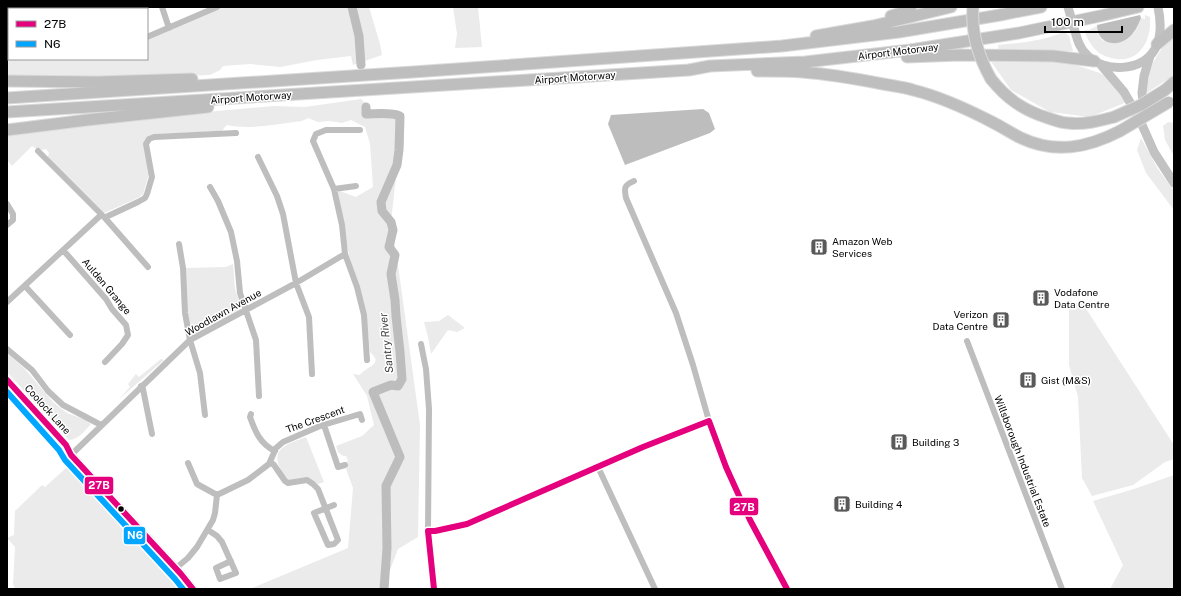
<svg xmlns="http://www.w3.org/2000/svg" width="1181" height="596" font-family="'Public Sans',sans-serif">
<rect width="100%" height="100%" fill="#fff"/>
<path fill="#ebebeb" d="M222 7H369L380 44 382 55 353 65 351 56 317 60 280 67 250 64 223 66 220 70 210 75 111 79 7 78V55H9V59H147V39L188 22Z
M453 7H478L482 47 455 48 457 34Z
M1145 15 1150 17C1152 42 1138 65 1111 58 1100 55 1095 51 1089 41 1087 37 1085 35 1085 30H1089L1097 26C1097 33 1099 37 1104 41 1111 40 1121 42 1127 39 1134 35 1139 25 1141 18L1145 19Z
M1064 32 1069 36 1073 51 999 52 998 45C1020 43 1043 41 1064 32Z
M1174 36V75L1145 94C1147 71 1156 51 1174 36Z
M990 60 1064 61 1100 73 1109 79 1127 102 1090 117 1050 112 1011 90Z
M361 99 372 110H396V118L403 128 404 144 396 176 391 222 398 265 420 425 418 537 398 549 383 589H250L348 548 353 488 346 469 347 468 345 463 348 461 346 456H343L338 452 336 446 362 436 374 425 367 396 353 374 360 375C366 366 385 365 370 352L366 312 349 255 334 189 356 197 373 187 370 144 365 127 351 120 342 123 330 121 318 122 308 118 302 121C278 124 250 130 227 125L224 128 223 130 220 131 155 134 148 136 145 140 144 145 150 171 143 194 138 198 104 213 49 159 48 156 49 153 46 149C41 151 36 149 32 146L12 166 7 160V135L96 122 274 106 305 107Z
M1168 122 1174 123V156L1165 140 1163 126Z
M1141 138 1158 169 1174 191V210L1146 173 1137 150Z
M233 264C234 272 234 280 235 288 236 295 242 303 239 310L194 334 190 330 187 307 185 268 226 267Z
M1069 301 1083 304 1174 445V459L1165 462 1133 485 1092 496 1082 478 1078 397 1069 365Z
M448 315 465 328 457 332 448 330 431 354 428 337 424 322 439 321Z
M7 353 24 368 53 402 67 413 86 420 91 424C85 430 79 440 69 440L7 372Z
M161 359 164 360 118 400 130 387 128 384 136 374 139 377Z
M306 437 324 482 318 484C313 481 307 477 301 478 297 478 293 481 289 480 284 479 282 472 280 468 270 447 291 443 306 437Z
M70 466 72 467 157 560 182 589H15L13 584 15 547 7 538 14 535 15 511 42 485 45 487 67 467Z
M1174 475V589H1110L1123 565 1093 501 1134 489Z"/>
<path fill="#bdbdbd" d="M1140 15 1141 18C1138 26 1134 34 1127 39 1113 48 1097 42 1097 25Z
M703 109 709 113 715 129 710 133 625 165 608 124 611 115Z"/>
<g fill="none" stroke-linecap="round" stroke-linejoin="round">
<path stroke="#bdbdbd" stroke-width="9" d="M352 7 359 36 361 65
M366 107V114C376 114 391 112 400 116L399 150 397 165 381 202 382 211 391 222 393 230 389 247 395 255 391 274 395 300 396 316 400 352 402 379 398 386 391 385 373 392 400 457 386 486 387 548 384 589"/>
<g stroke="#dbdbdb" stroke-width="13">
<path id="highway" d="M891 16 901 13 911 7
M816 36 873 26 951 7
M1157 44 1174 30
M907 57 961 55 1053 56 1094 61
M757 71C772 71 787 71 802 72 830 74 857 79 883 84 893 86 903 87 913 90 941 97 967 109 992 122 1002 127 1011 133 1021 138 1055 154 1087 148 1120 131
M991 79C1007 99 1023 110 1048 118 1054 120 1062 123 1068 123 1083 125 1099 121 1114 117
M7 81 98 82 192 79
M1165 90 1174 82
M7 98 413 72 782 46 899 32 1000 15 1041 7
M7 112 689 70 710 66 805 62 910 50 1019 33 1100 16 1138 7
M7 130 87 120 208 107"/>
</g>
<path stroke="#bebebe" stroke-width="6" d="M51 7 52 9
M109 7 110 9
M162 7 169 28
M147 37 217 7
M7 53H9
M360 130H326L316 134 313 141 334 189 342 225 345 254 357 287 364 315 367 360
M38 151 105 218 148 267
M258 157 277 196 283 214 296 283 309 317 312 374
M634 181C624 185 624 188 626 198L676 313 693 365 709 421 726 467 750 520 787 589
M210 187 218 201 231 232 237 261 240 293 256 340 259 396
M334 189 356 186
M7 204 13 214V220L7 225
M105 218 108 216 138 202 145 198 147 194 152 177 146 144 149 139 154 137 236 133
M179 244 183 268 185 313 190 340 200 373 205 415
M63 250 106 299 112 309 126 325 128 335 122 344 105 362
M25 286 70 335
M7 302 101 215
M967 341 1062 589
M421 344 426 369 429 409 428 531 431 566 434 589
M7 349 32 370 48 391 63 405 101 425
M141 386 143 389 152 434
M251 414 250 417C255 431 260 444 275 451
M324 425 338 467 345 465
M71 455 190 340 296 283 345 254
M270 462 274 465 285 481 288 483 307 480 313 484 318 489 338 540 334 544 328 545 314 513 334 505
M598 467 655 589
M217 495 248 480 269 464 276 448 283 442 320 426 360 414 362 420
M208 530 217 536 222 542 236 573 220 579 216 568 231 561
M428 531H435L467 524 643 447 709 421
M176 568 188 558 197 547 213 520 215 513 217 495 197 484 188 463"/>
<path stroke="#c2c2c2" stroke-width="9" d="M1074 28C1077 38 1079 48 1087 55 1104 73 1142 72 1155 49 1162 36 1161 21 1158 7
M1101 65 1124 92 1139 118 1154 152 1174 183
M1144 109 1142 93 1144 76 1150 56
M7 380 18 393
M7 389 61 448 71 455 80 465 181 574 193 589"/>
<use href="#highway" stroke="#bebebe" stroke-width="11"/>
<g stroke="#dbdbdb" stroke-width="13" stroke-linecap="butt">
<path id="highway-bridge" d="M973 7C971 33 978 56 991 79
M1114 117 1141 105 1165 90
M1120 131 1169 102"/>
</g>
<path stroke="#c2c2c2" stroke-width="9" d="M1068 7 1074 28"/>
<use href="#highway-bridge" stroke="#bebebe" stroke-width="11"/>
<g stroke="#fff" stroke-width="9">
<path id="bus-1" d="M7 380 66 445 71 455 181 574 193 589
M709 421 726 467 750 520 787 589
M428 531H435L467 524 643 447 709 421
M428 531 434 589"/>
</g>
<g stroke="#fff" stroke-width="9">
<path id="bus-2" d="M7 392 59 450 65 460 175 579 183 589"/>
</g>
<use href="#bus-1" stroke="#e5007d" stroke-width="6"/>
<use href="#bus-2" stroke="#00a6ff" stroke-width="6"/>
</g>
<defs>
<g id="building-square" transform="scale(0.9)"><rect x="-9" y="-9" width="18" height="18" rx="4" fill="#595959" stroke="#fff"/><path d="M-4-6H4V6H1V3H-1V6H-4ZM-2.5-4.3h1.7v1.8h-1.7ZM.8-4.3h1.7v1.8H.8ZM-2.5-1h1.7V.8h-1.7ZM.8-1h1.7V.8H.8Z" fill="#fff"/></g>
</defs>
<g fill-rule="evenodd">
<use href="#building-square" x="819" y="247"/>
<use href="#building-square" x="1041" y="298"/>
<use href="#building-square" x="1001" y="320"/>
<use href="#building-square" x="1028" y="380"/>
<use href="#building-square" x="899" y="442"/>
<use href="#building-square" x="842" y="504"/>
</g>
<circle fill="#000" stroke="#fff" stroke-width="1.5" cx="121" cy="509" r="3.5"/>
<g text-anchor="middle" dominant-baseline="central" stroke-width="3" stroke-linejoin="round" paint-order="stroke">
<g font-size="10" fill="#000" stroke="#fff">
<text transform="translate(898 51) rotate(-7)">Airport Motorway</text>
<text transform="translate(575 77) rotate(-4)">Airport Motorway</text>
<text transform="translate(251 97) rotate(-4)">Airport Motorway</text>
<text transform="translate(107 286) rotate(50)">Aulden Grange</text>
<text transform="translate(223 312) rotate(-29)">Woodlawn Avenue</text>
<text transform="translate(48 409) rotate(48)">Coolock Lane</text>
<text transform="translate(315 419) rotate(-20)">The Crescent</text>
<text transform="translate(1023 461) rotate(69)">Willsborough Industrial Estate</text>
</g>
<g font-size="10" fill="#000" stroke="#fff" text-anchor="start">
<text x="832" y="241">Amazon Web<tspan x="832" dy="12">Services</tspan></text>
<text x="1054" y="292">Vodafone<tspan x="1054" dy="12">Data Centre</tspan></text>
<text x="988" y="314" text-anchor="end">Verizon<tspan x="988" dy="12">Data Centre</tspan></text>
<text x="1041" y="380">Gist (M&amp;S)</text>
<text x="912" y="442">Building 3</text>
<text x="855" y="504">Building 4</text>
</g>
<g font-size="11" font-style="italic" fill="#424242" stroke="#fff">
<text transform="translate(386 343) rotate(-96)">Santry River</text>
</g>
</g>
<g stroke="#fff" stroke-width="1.5">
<rect x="84" y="476" width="30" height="19" rx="4" fill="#e5007d"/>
<rect x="729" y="497" width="30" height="19" rx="4" fill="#e5007d"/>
<rect x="123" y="526" width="23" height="19" rx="4" fill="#00a6ff"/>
</g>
<g font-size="11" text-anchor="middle" font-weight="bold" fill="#fff">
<text x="99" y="489">27B</text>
<text x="744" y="511">27B</text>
<text x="135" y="539">N6</text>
</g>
<rect width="1181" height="596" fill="none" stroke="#000000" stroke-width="16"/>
<rect x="8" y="8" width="140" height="52" fill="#ffffff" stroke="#999999"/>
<rect x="16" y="21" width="20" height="6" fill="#e5007d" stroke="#999999"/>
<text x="44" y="28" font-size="12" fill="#000000">27B</text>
<rect x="16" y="41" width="20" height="6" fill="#00a6ff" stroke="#999999"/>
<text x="44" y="48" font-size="12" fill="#000000">N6</text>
<path d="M1045 26v6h77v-6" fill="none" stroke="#000000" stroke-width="2"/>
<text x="1051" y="26" font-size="12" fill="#000000" stroke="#ffffff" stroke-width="3" paint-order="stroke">100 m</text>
</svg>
